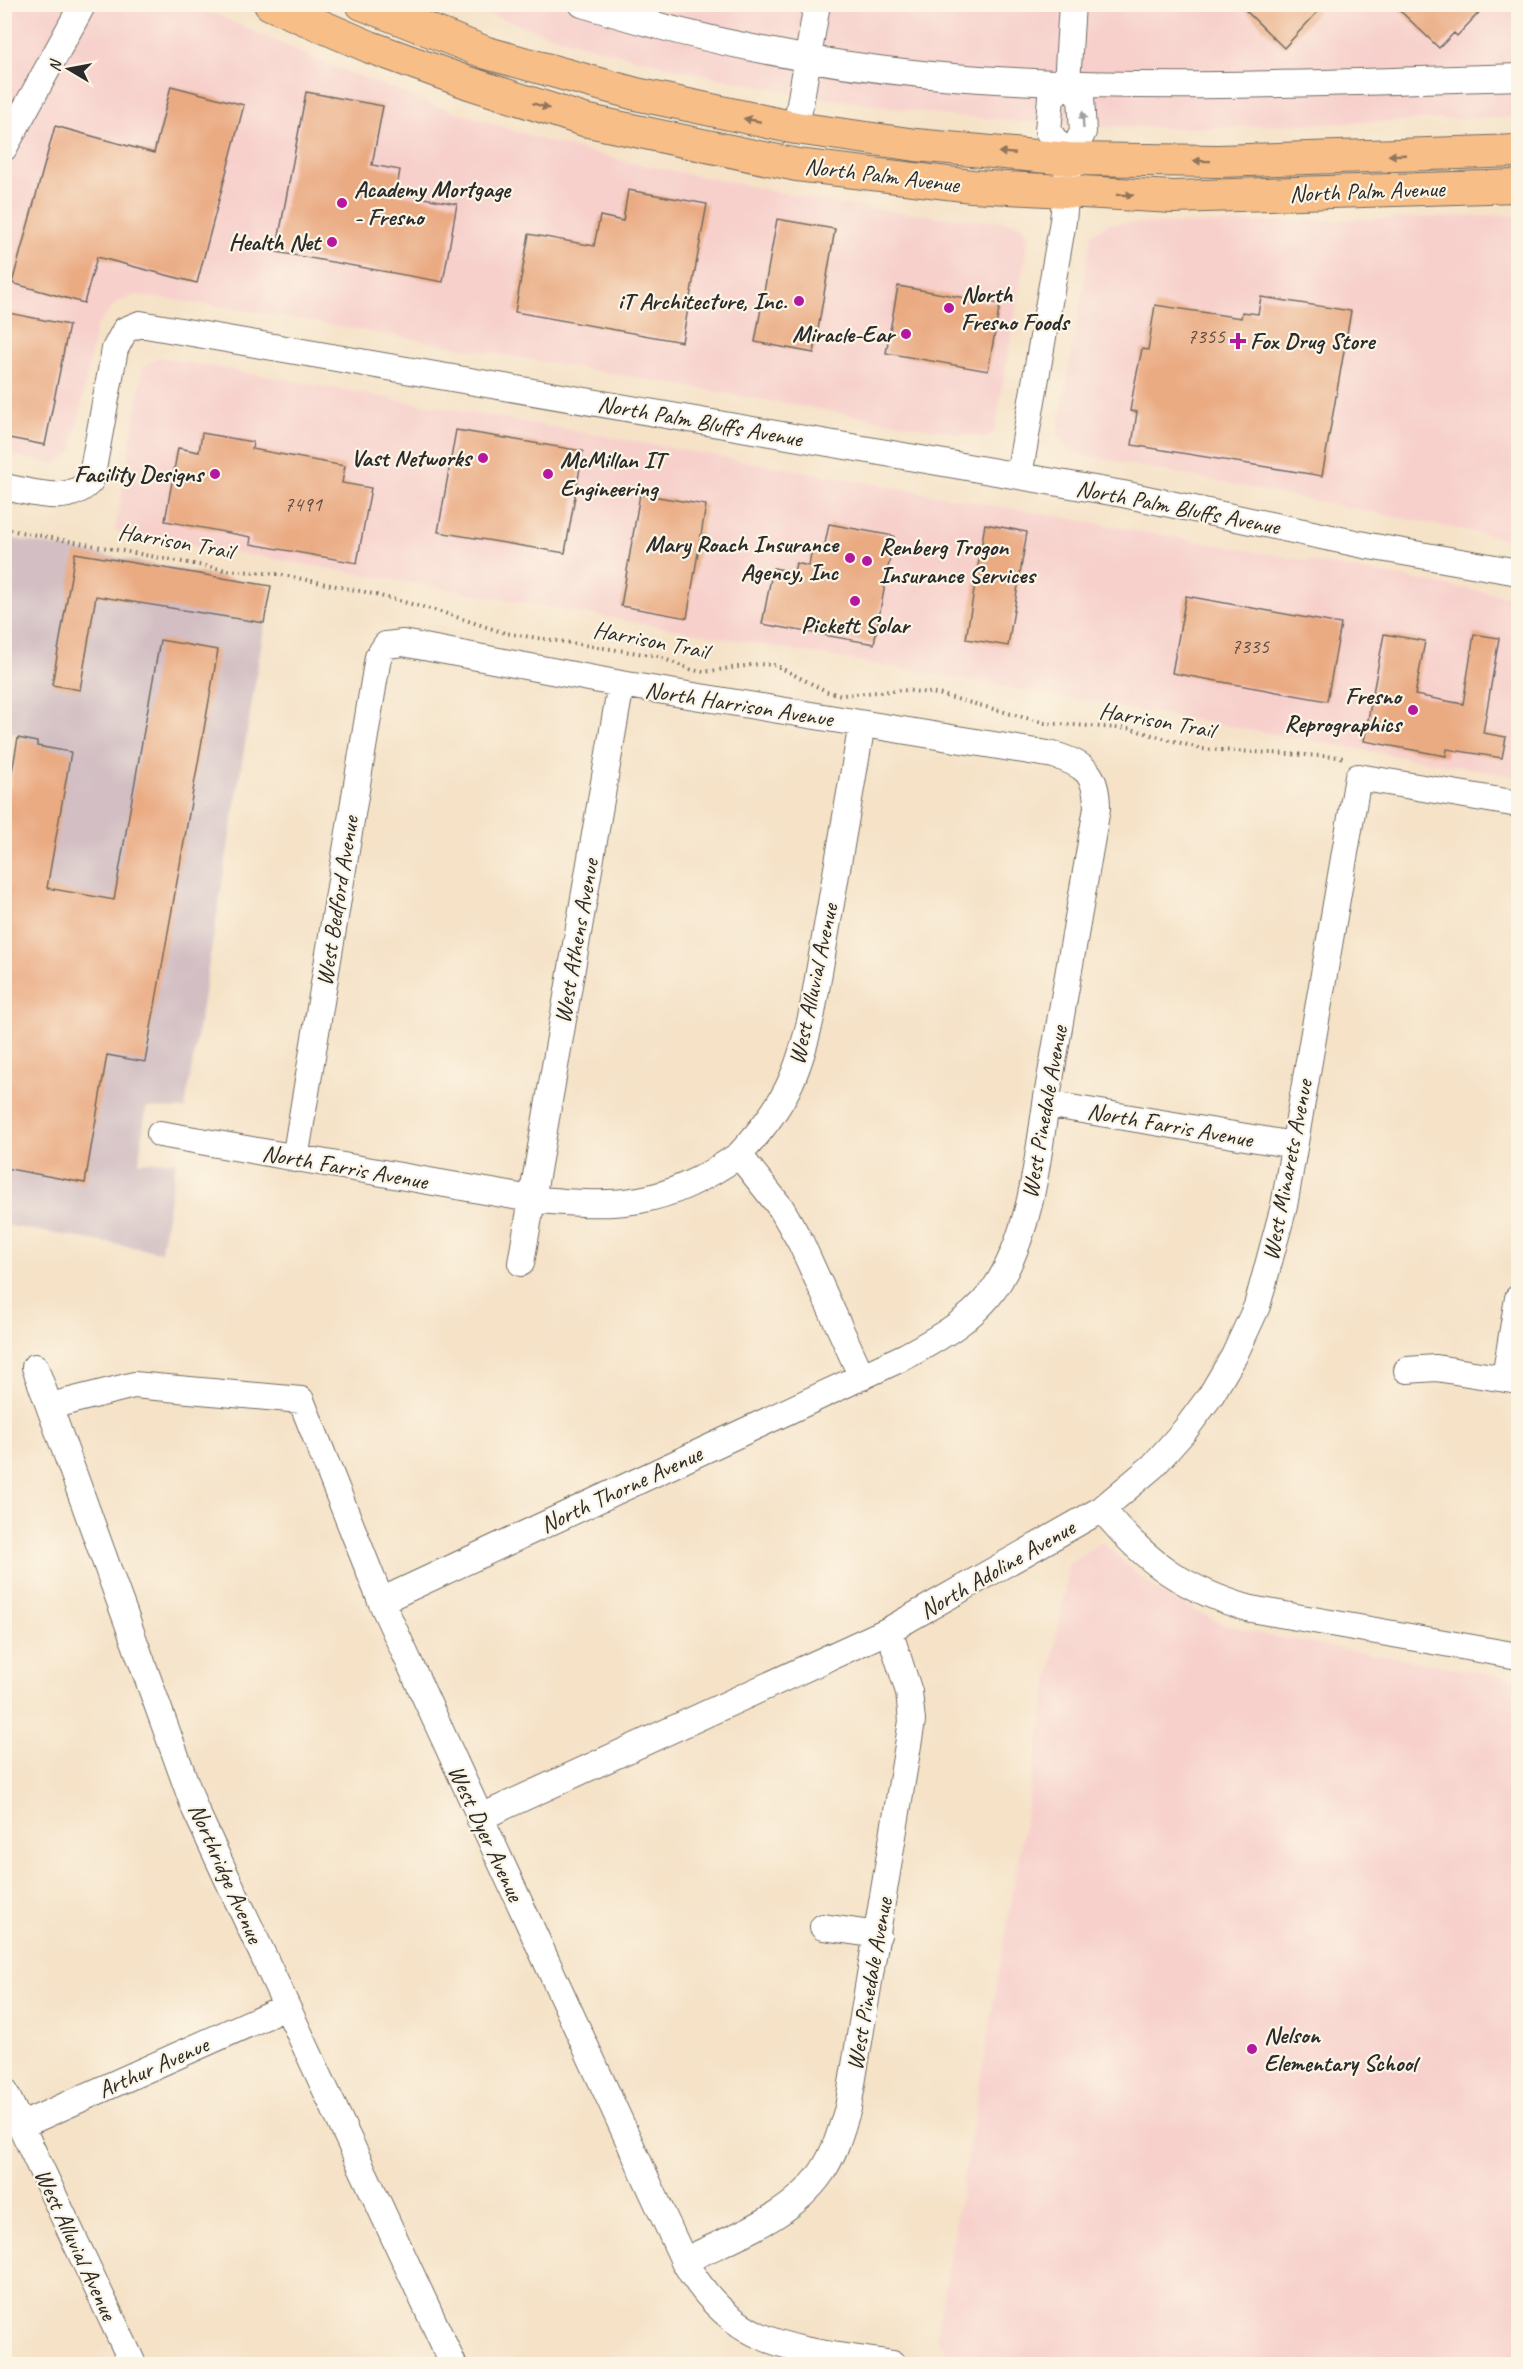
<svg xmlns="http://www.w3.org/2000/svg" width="1523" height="2369" font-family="Caveat,sans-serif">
<rect width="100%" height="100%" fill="#fcf5e5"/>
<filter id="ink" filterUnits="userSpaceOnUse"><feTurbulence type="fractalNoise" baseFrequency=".0167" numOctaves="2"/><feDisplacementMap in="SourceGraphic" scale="12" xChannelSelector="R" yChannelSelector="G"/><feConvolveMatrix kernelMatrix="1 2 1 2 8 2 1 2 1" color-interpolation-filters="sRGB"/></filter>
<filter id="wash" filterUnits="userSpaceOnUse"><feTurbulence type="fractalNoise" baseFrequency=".008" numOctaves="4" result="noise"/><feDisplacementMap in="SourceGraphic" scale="24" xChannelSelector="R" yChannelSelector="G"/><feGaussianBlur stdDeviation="1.35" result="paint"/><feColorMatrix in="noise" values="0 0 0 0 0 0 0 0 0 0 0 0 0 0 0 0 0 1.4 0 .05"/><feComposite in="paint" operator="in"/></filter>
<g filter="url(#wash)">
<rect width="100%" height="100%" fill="#f5e2c7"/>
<path fill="#f7d0cc" d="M4 5H194L328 64 429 103 545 141 633 163 838 204 931 216 1019 223 1029 234 995 430 986 438 238 309 135 295 116 303 96 327 72 453 56 464 5 455Z
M460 5H1518V117L1189 128 1074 126 953 116 802 95 677 69 556 37Z
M1518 215V541L1068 452 1057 436 1092 234 1109 223 1185 224Z
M158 357 1518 598V777L115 531 143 368Z
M1102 1542 1138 1575 1167 1597 1221 1623 1264 1635 1518 1679V2364H950L946 2351 936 2338 1069 1564Z"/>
<path fill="#d2bec3" d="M4 537 271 586 185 1109 146 1108 139 1162 176 1161 161 1252 5 1225 4 831 21 735 5 732Z"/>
<g id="blocks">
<path fill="#eaab83" d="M1239 4H1325L1284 48Z
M1393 4H1487L1457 36 1454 33 1439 48Z
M171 86 244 105 197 283 97 257 84 303 12 283 55 126 154 153Z
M306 92 383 106 372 165 400 170 396 193 457 204 443 282 276 252Z
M628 190 707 204 682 342 515 312 529 234 594 246 600 216 623 221Z
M777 219 835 229 814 353 755 342Z
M898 286 1000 304 988 371 886 353Z
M1261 297 1351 311 1322 476 1132 445 1137 412 1130 411 1134 387 1142 349 1148 350 1155 305 1241 318 1242 312 1258 314Z
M4 312 69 325 45 445 4 437Z
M456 430 583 451 565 553 438 532Z
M202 433 253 442 252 449 345 466 342 483 371 488 357 563 250 544 251 537 165 521 178 448 199 452Z
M640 494 706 505 687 618 621 606Z
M829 524 894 536 874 644 762 624 773 568 794 572 796 563 809 566 812 547 824 549Z
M985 524 1027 532 1008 646 966 639Z
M75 553 271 586 264 623 96 596 80 690 52 685Z
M1186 596 1341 624 1327 701 1172 673Z
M1384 634 1425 641 1415 695 1463 704 1474 634 1499 638 1483 733 1506 737 1502 758 1447 749 1446 756 1364 741Z
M160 640 218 650 145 1062 107 1055 85 1183 4 1168V1018L10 988 4 987V817L18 738 37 742V746L71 752 47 888 114 900Z"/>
</g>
</g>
<g filter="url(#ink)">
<use href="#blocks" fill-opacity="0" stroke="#726b62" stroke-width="1.5"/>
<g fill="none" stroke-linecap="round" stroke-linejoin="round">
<g stroke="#726b62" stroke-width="28">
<path id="minor" d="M582 4C695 39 814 64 931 75 1126 93 1323 83 1518 77
M796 128 817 4
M4 148 83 4
M1069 159 1048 131 1051 97 1067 83 1072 4
M1019 476 1063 221 1069 159 1083 132 1081 97 1067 83
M4 487C34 492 69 506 91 480L115 349 125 330 140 324 1123 494 1369 546 1518 572
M862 724 812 1013C798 1077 784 1106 739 1155L781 1208 801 1243 862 1377
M1046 1104 1294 1145
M160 1134 531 1199C620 1208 663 1207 739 1155
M295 1159 378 657 386 645 403 643 621 684 1054 755C1086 765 1097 774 1097 808 1080 903 1064 997 1048 1091 1038 1153 1033 1224 1000 1280 980 1315 941 1337 906 1356L381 1601
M521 1263 621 684
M35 1367 195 1809 453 2364
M1407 1370 1436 1368 1518 1381
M1505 1378 1518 1298
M50 1406 134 1385 301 1400 381 1601 684 2261C736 2352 799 2349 893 2364
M1102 1509C1145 1562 1185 1590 1251 1609L1518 1656
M479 1818 889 1630 1102 1509 1153 1466 1185 1430 1211 1395 1234 1356 1257 1306 1284 1206 1358 777 1518 804
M823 1927 878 1935
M4 2090 133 2364
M20 2126 286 2007
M684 2261C732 2237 791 2218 822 2172 835 2153 841 2130 848 2108L912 1721 909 1692 889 1630"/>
</g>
<g stroke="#726b62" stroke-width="34">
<path id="major" d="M270 4 370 47 469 83 584 120 797 165 972 186 1173 197 1518 186
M362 4 487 53 636 94 796 128 916 145 1069 159 1218 161 1518 151"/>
</g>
<path stroke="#726b62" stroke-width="4" stroke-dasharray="1.5 4.5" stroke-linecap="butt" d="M4 529 226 570 278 574 365 592 438 611 505 633 657 656 692 670 704 672 758 664 775 665 828 692 842 695 903 690 938 694 1045 723 1131 729 1202 749 1340 757 1346 760"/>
<use href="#minor" stroke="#fff" stroke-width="26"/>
<use href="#major" stroke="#f7be88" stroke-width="32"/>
</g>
<defs><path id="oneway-solid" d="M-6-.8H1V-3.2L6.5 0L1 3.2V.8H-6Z" transform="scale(1.5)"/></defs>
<g fill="#91745a">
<use href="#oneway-solid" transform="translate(541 106) rotate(18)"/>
<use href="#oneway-solid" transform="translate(752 120) rotate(-169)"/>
<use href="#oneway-solid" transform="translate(1007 153) rotate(-175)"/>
<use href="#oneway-solid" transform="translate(1397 155) rotate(178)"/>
<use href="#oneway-solid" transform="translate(1202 161) rotate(-179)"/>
<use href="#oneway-solid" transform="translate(1125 195) rotate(2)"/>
</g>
<use fill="#a0a0a0" href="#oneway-solid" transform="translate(1083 120) rotate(-93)"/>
</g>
<g fill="#b5179e" stroke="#fcf5e5" stroke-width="2">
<circle cx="342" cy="203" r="6"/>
<circle cx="332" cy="242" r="6"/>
<circle cx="799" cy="301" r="6"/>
<circle cx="949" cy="308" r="6"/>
<circle cx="906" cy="334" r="6"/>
<path d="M1235 332h6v6h6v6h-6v6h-6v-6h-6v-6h6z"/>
<circle cx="483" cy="458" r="6"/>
<circle cx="215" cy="474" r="6"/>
<circle cx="548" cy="474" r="6"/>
<circle cx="850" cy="558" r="6"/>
<circle cx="867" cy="561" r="6"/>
<circle cx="855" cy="601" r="6"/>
<circle cx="1413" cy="710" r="6"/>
<circle cx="1252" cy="2049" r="6"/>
</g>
<g text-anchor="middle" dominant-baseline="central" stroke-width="4.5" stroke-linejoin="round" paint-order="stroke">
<g font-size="21" fill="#5b4b41">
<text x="1206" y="336">7355</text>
<text x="303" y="504">7491</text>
<text x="1250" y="646">7335</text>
</g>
<g font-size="24" fill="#2b2b2b" stroke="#fcf5e5">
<text transform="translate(882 175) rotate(7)">North Palm Avenue</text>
<text transform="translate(1367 191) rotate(-2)">North Palm Avenue</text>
<text transform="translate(700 421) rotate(10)">North Palm Bluffs Avenue</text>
<text transform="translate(1178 507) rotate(11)">North Palm Bluffs Avenue</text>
<text transform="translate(176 541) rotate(10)">Harrison Trail</text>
<text transform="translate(651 640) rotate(11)">Harrison Trail</text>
<text transform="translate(739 704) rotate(9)">North Harrison Avenue</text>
<text transform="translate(1157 720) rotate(10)">Harrison Trail</text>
<text transform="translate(337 901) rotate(-81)">West Bedford Avenue</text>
<text transform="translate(576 941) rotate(-80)">West Athens Avenue</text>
<text transform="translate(813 984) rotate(-78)">West Alluvial Avenue</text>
<text transform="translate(1044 1112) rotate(-80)">West Pinedale Avenue</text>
<text transform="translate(1170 1125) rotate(10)">North Farris Avenue</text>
<text transform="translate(345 1167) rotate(10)">North Farris Avenue</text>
<text transform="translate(1287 1170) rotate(-79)">West Minarets Avenue</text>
<text transform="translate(621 1489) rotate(-25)">North Thorne Avenue</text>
<text transform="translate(997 1569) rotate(-30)">North Adoline Avenue</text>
<text transform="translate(486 1833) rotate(65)">West Dyer Avenue</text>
<text transform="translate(226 1873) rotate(66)">Northridge Avenue</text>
<text transform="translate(869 1984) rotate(-80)">West Pinedale Avenue</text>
<text transform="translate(153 2067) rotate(-24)">Arthur Avenue</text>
<text transform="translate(76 2244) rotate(65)">West Alluvial Avenue</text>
</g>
<g font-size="24" font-weight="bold" fill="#2b2b2b" stroke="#fcf5e5" text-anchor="end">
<text x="354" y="189" text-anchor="start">Academy Mortgage<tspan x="354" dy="28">- Fresno</tspan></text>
<text x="320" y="242">Health Net</text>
<text x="961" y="294" text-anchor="start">North<tspan x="961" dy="28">Fresno Foods</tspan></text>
<text x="787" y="301">iT Architecture, Inc.</text>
<text x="894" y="334">Miracle-Ear</text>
<text x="1250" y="341" text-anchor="start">Fox Drug Store</text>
<text x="471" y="458">Vast Networks</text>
<text x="560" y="460" text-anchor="start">McMillan IT<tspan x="560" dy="28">Engineering</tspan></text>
<text x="203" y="474">Facility Designs</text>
<text x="838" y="544">Mary Roach Insurance<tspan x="838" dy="28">Agency, Inc</tspan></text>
<text x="879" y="547" text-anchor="start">Renberg Trogon<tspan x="879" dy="28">Insurance Services</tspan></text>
<text x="855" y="625" text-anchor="middle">Pickett Solar</text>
<text x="1401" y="696">Fresno<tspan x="1401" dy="28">Reprographics</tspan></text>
<text x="1264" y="2035" text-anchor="start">Nelson<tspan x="1264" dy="28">Elementary School</tspan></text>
</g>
</g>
<rect width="1523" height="2369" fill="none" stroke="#fcf5e5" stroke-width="24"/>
<g transform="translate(69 69) rotate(280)" stroke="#fcf5e5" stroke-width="4.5" paint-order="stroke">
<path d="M0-4.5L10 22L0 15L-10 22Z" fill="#2b2b2b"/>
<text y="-9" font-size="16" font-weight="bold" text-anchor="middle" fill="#2b2b2b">N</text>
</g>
</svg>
